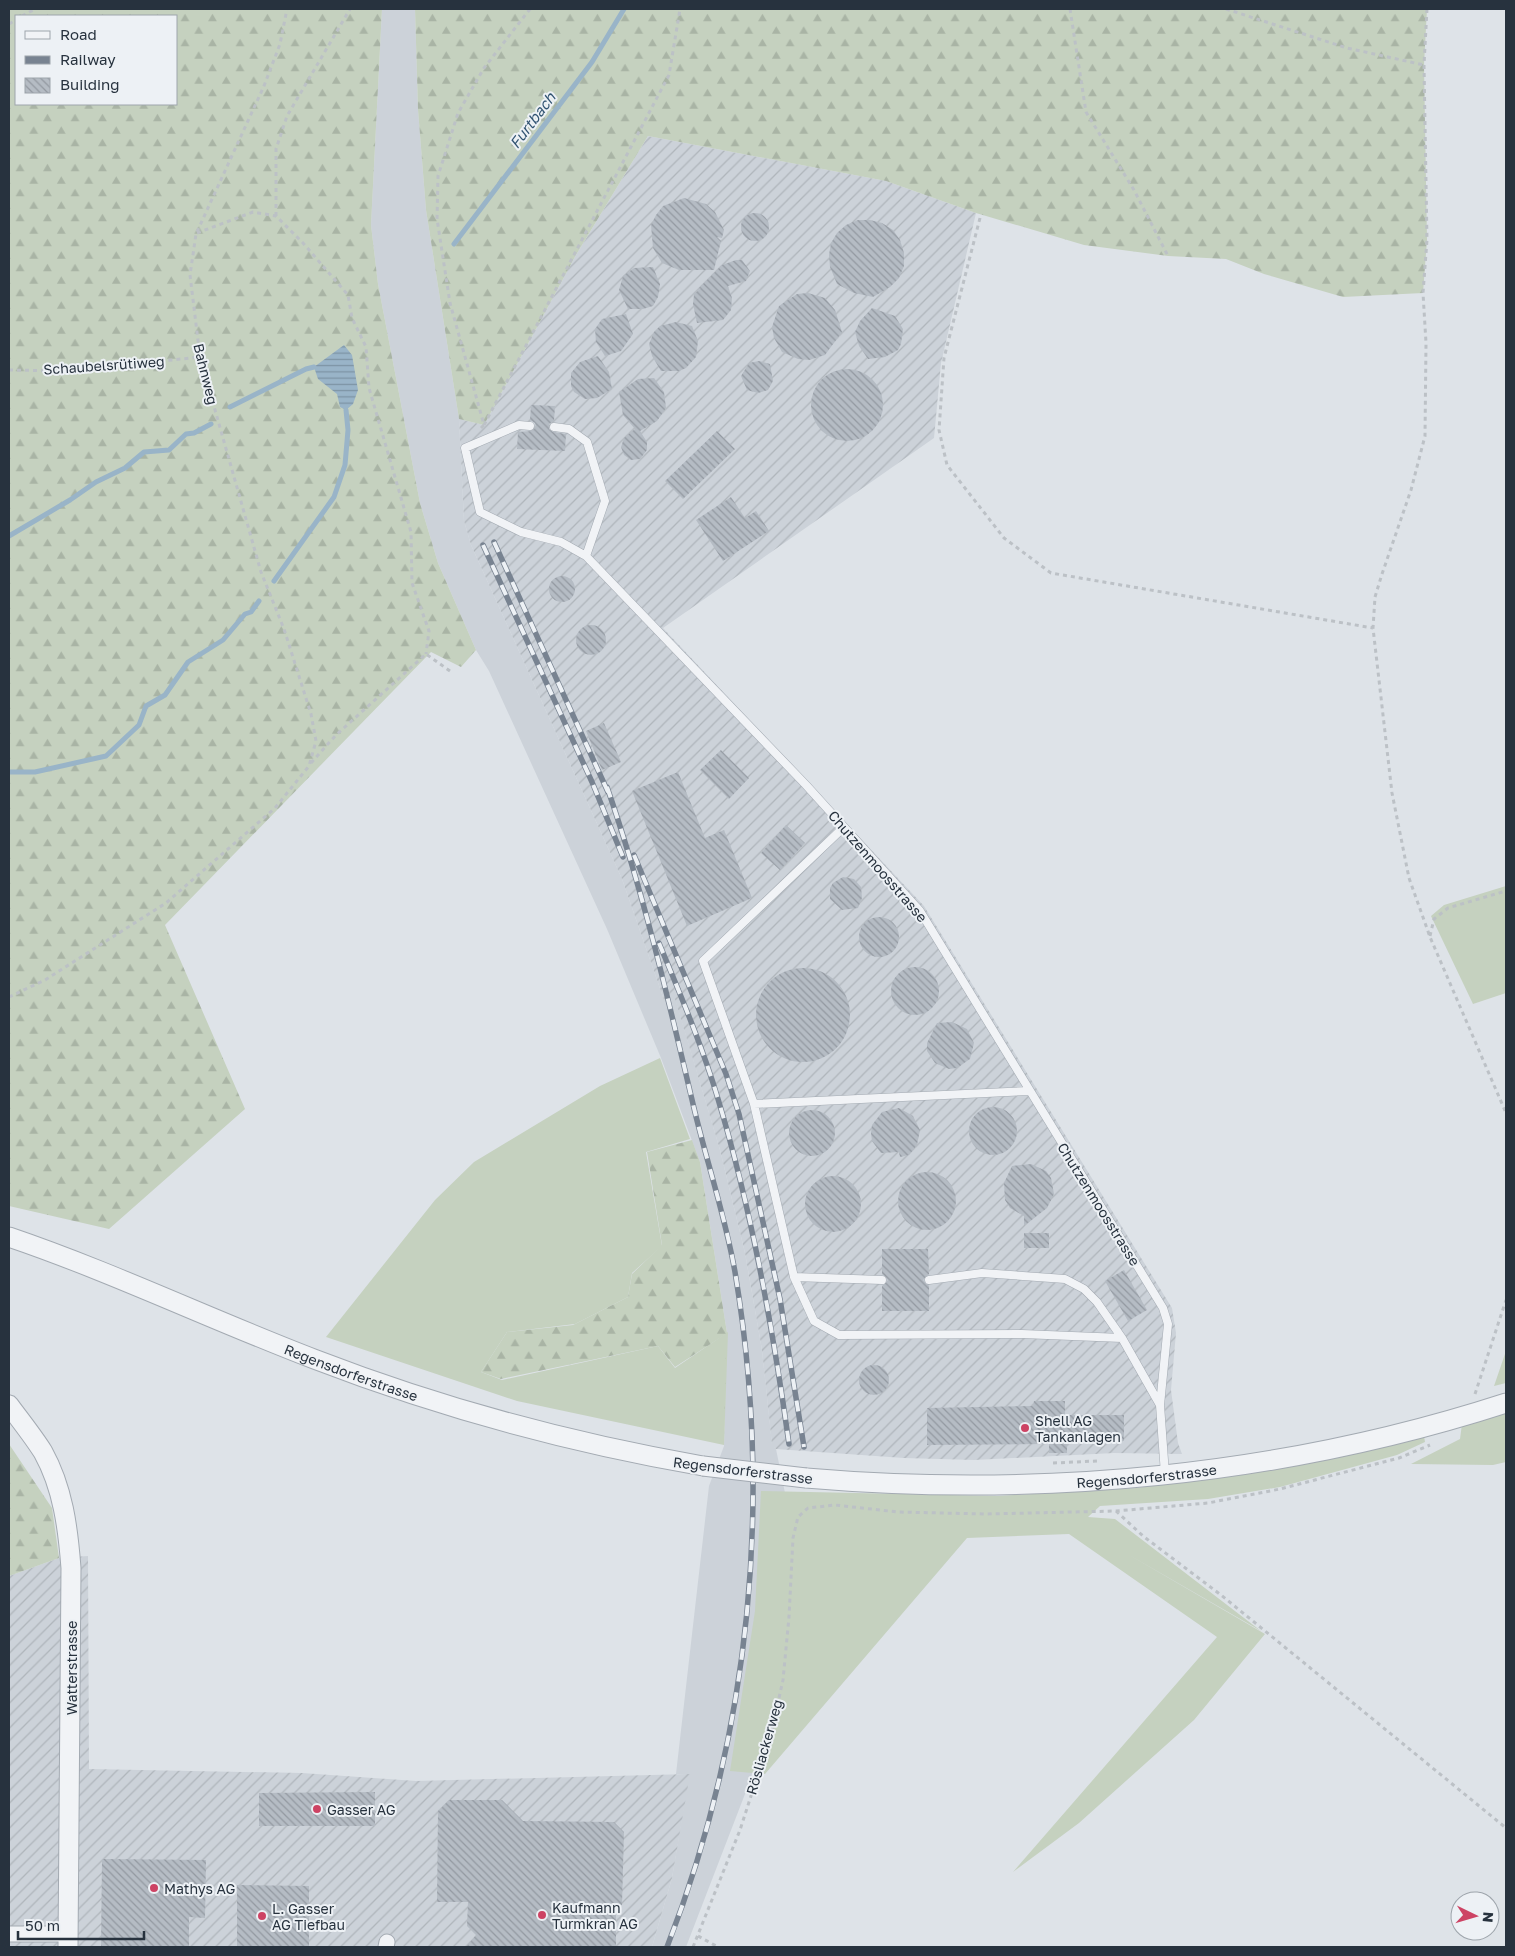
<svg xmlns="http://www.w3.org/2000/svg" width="1515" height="1956" font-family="'Golos Text',sans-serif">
<defs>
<pattern id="industrial-furrows" width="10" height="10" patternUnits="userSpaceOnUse" patternTransform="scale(1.25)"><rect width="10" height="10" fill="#ccd2d9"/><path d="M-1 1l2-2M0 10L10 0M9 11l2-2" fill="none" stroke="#afb5bb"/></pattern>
<pattern id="forest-firs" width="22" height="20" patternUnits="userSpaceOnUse" patternTransform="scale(1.25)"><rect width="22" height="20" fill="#c5d1bf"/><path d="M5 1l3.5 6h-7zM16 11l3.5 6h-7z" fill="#a9b4a5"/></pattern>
<pattern id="water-rules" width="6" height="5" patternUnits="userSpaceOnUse" patternTransform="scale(1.25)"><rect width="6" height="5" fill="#99b4c8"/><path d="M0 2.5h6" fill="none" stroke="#7d93a4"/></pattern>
<pattern id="building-back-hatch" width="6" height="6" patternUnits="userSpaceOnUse" patternTransform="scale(1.25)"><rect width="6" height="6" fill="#b5bcc4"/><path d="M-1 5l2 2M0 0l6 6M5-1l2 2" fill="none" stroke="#9399a1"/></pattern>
</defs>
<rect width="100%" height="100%" fill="#dee3e8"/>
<path fill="#ccd2d9" d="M382 9H415L418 110 426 210 459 419 464 521 471 545 622 879 664 1000 675 998 720 1150 745 1253 762 1350 772 1444 776 1449 786 1498 768 1716 750 1781 686 1947H652L672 1878 689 1775 676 1774 709 1486 724 1446 727 1333 700 1162 661 1058 607 929 489 671 476 650 438 563 420 503 378 284 371 225Z"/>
<path fill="url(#industrial-furrows)" d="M648 136 886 181 976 213 941 363 934 438 663 628 924 906 1172 1308 1176 1333 1171 1390 1178 1443 1182 1454 1114 1453 974 1460 904 1458 776 1449 772 1445 762 1350 745 1253 720 1150 675 999 664 1000 622 879 471 545 464 521 459 419 484 425 576 255Z
M88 1556 89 1769 302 1773 416 1781 690 1774 672 1878 652 1947H9V1576L59 1558Z"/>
<path fill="#c5d1bf" d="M1506 886V993L1473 1004 1431 916 1444 905Z
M660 1058 690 1139 646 1152 662 1246 632 1273 628 1297 575 1324 507 1332 481 1372 502 1380 658 1346 675 1368 728 1332 724 1445 517 1401 326 1337 435 1200 474 1162 600 1086Z
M1506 1351V1383L1494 1386Z
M1506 1411V1462L1493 1465 1411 1464 1460 1439 1462 1424Z
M1424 1436 1425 1442 1397 1455 1280 1487 1208 1499 1100 1506 1088 1517 1115 1519 1261 1631 1124 1552 1265 1634 1194 1720 1079 1823 1013 1872 1217 1637 1069 1534 967 1538 765 1774 730 1771 755 1611 761 1491 997 1496 1137 1488 1274 1470Z"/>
<path fill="url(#forest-firs)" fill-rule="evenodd" d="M9 9H382L371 225 378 284 420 503 438 563 476 650 461 667 431 652 165 925 245 1109 109 1229 9 1206ZM16 16H176V104H16Z
M415 9H1427L1424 65 1427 240 1423 293 1343 297 1264 274 1226 259 1168 256 1084 245 976 213 886 181 648 136 576 255 484 425 459 419 426 210 418 110Z
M692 1140 700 1162 727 1333 724 1446 726 1334 675 1367 658 1346 501 1379 481 1372 507 1332 573 1325 628 1297 632 1274 662 1245 647 1152Z
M9 1444 52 1508 59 1558 9 1576Z"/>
<path fill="url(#water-rules)" d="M344 345 352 355 358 390 353 404 346 410 340 407 337 394 318 379 314 367Z"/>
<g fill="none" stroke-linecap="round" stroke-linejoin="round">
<path stroke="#99b4c8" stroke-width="5" d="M454 244 592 62 624 9
M230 407 306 369 314 367
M9 536 70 500 96 482 125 468 144 452 169 450 186 434 194 433 211 424
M274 581 334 497 345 465 348 430 346 410
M9 772H35L106 756 139 725 146 706 165 695 188 662 223 640 245 614 251 612 259 601"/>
</g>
<path fill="url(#building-back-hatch)" d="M684 198 706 204 715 212 724 230 722 238 717 237 721 241 714 270H679L662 263 653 248 651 225 656 215 663 206Z
M741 227a14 14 0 1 1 28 0a14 14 0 1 1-28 0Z
M858 220H870L882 223 893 230 900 240 904 253V266L899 278 890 287 873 297 854 293 837 284 830 267 829 255 831 243 837 233 846 225Z
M736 260H742L750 271 746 281 728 286 732 298 731 310 723 320 697 323 693 304 694 294 701 288 697 290 722 265Z
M653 267 660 284 658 297 653 306 643 309H628L619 290 623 276 634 268Z
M808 293 825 298 835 310 842 332 825 355 809 360 798 359 782 352 774 338 772 327 779 306 797 294Z
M872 308 895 316 903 329 901 344 898 350 885 357 868 359 859 346 855 332 860 321Z
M626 314 633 334 621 351 605 356 596 342 595 329 602 319Z
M676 322 692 326 698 341 696 357 686 368 679 371H661L652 356 649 344 654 332 660 326Z
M598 356 609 372 612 389 597 398 585 399 574 392 571 386V373L580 362Z
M759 361 770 364 773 381 768 390 758 393 747 390 741 376 749 363Z
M811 405a36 36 0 1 1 72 0a36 36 0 1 1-72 0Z
M654 378 664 392 666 408 657 421 640 431 647 442V450L640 459 631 460 624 455 621 447 624 438 635 429 623 415 619 392 638 379Z
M531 405 555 406 554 421 549 424V429L553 432 566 434 565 451 517 449 518 432 532 431 536 427 535 423 530 420Z
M717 431 735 449 683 499 665 481Z
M731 497 745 518 756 511 769 531 723 561 696 520Z
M549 589a13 13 0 1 1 26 0a13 13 0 1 1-26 0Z
M576 640a15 15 0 1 1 30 0a15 15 0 1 1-30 0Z
M604 723 621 762 602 770 586 731Z
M721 750 749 778 729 799 700 770Z
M678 772 705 838 724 830 752 898 687 926 632 791Z
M786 825 805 843 780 870 761 853Z
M843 877 854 879 861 887 862 898 858 908 842 910 830 899V888L833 883Z
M859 937a20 20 0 1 1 40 0a20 20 0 1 1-40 0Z
M891 991a24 24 0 1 1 48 0a24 24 0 1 1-48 0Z
M756 1015a47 47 0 1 1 94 0a47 47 0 1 1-94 0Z
M952 1022 967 1029 974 1043 970 1059 957 1068 949 1069 935 1063 927 1051V1043L937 1023Z
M969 1131a24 24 0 1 1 48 0a24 24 0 1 1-48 0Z
M899 1108 913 1116 920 1130 917 1145 909 1155 900 1157 899 1152 881 1153 872 1141 871 1133 872 1125 882 1112Z
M789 1133a23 23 0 1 1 46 0a23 23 0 1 1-46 0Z
M1031 1164 1046 1171 1051 1178 1054 1194 1047 1208 1024 1226V1216L1010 1208 1005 1200 1004 1183 1012 1166Z
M898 1201a29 29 0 1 1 58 0a29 29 0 1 1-58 0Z
M805 1204a28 28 0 1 1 56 0a28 28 0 1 1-56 0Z
M1024 1233H1049V1248H1024Z
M882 1249H928L929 1274 923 1280 929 1286V1311H882V1286L888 1280 882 1274Z
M1124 1270 1147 1310 1128 1321 1105 1281Z
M859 1380a15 15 0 1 1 30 0a15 15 0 1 1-30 0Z
M1034 1401H1065V1415H1124V1441L1067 1442V1453H1049V1444L927 1445V1408L1033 1406Z
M375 1792V1826H259V1793Z
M449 1800H502L523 1821 614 1822 624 1832 622 1905H616V1947H466L476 1935 467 1926 468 1902H437L438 1811Z
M102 1859 206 1860 205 1918 189 1917V1947H101Z
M237 1885 309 1886V1947H237Z"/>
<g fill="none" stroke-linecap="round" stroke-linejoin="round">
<g stroke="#a3aab2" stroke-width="9">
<path id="service" d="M530 426 519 425 465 448 480 512 521 532 561 542 586 556 806 785 920 911 1163 1308 1168 1324 1160 1405 1165 1474
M554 427 569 429 587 442 605 501 586 556
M754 1104 1029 1091
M794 1277 754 1104 703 961 844 827
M882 1280 794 1277 814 1321 839 1335 1022 1334 1122 1338 1097 1302 1084 1289 1065 1279 982 1273 929 1280
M1122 1338 1160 1405"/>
</g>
<g stroke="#a3aab2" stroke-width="17">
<path id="minor" d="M9 1934H68
M386 1947 387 1942"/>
</g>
<g stroke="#a3aab2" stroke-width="21">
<g id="tertiary">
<path id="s1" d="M9 1237C112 1272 212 1320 314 1359 441 1408 570 1443 703 1466"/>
<path d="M9 1405C20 1420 33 1436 43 1452 63 1488 68 1528 71 1568L68 1947"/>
<path id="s2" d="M806 1478C1041 1498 1281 1476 1506 1403"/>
</g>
</g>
<path stroke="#bcc1c6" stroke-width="3" stroke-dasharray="4 4" stroke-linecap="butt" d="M1070 9 1086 112 1134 190 1168 256
M1226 9 1347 48 1424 65
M1427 9 1424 65 1427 240 1423 293 1426 343 1425 436 1411 490 1382 574 1375 597 1373 628 1392 793 1409 878 1430 937 1506 1113
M22 16 35 9
M9 24 16 20
M276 216V149L287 116 350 9
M980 218 944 358 939 430 947 465 1004 538 1051 573 1373 628
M197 233 253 212 276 216 303 243 348 295 352 318 366 347 369 388 411 532 412 583 429 631 426 654
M9 370 67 371 200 357
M484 425 669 75 680 9
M481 428 484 425 450 303 437 219 438 176 458 113 484 68 530 9
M311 763 336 735 426 654 450 671
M1430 936 1434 919 1448 908 1506 891
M9 997 45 980 166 903 275 808 309 766 316 741 311 714 284 629 261 572 200 357 190 275 196 234 264 86 280 44 287 9
M1475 1394 1506 1300
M1053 1463 1097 1461
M1116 1511 1143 1536 1221 1595 1506 1828
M698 1936 718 1947
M693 1947 740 1830 771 1734 783 1680 789 1617 793 1538 798 1517 808 1508 835 1505 898 1512 986 1514 1116 1511 1208 1503 1280 1489 1399 1458 1430 1445"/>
<use href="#service" stroke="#f1f3f6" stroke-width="8"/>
<use href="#minor" stroke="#f1f3f6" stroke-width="15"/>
<use href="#tertiary" stroke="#f1f3f6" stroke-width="19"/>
<g stroke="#788391" stroke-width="5.5">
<path id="rail" d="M494 542 608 792
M483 545 592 782 623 857
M607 787C643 891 668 998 693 1104 706 1160 725 1215 735 1272 773 1499 751 1732 667 1947
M634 855 726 1074 739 1114 780 1299 804 1447
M659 943C680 994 702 1045 718 1099 752 1211 773 1328 789 1444"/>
</g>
<use href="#rail" stroke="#edf1f5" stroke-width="4" stroke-dasharray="11" stroke-linecap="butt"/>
<g stroke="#a3aab2" stroke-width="21" stroke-linecap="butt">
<path id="tertiary-bridge" d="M703 1466 806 1478"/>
</g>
<use href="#tertiary-bridge" stroke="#f1f3f6" stroke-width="19"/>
</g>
<g fill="#cd4364" stroke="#edf1f5" stroke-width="2">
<circle cx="1025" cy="1428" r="5"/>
<circle cx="317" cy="1809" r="5"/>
<circle cx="154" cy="1888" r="5"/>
<circle cx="542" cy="1915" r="5"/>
<circle cx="262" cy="1916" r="5"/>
</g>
<g text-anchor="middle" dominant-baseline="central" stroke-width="4" stroke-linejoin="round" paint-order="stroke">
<g font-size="14" fill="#27323e" stroke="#edf1f5">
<text transform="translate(104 365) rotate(-4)">Schaubelsrütiweg</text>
<text transform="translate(206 374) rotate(76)">Bahnweg</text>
<text transform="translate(878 866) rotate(49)">Chutzenmoosstrasse</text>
<text transform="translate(1099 1204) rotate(58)">Chutzenmoosstrasse</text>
<text stroke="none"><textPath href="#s1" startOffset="368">Regensdorferstrasse</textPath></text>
<text transform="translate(743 1470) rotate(7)">Regensdorferstrasse</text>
<text stroke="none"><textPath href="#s2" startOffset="341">Regensdorferstrasse</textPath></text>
<text transform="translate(71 1668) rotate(-90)">Watterstrasse</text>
<text transform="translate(764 1747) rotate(-74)">Rösliackerweg</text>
</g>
<g font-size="14" fill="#27323e" stroke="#edf1f5" text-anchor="start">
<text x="1035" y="1420">Shell AG<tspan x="1035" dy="16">Tankanlagen</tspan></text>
<text x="327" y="1809">Gasser AG</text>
<text x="164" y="1888">Mathys AG</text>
<text x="552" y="1907">Kaufmann<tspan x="552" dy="16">Turmkran AG</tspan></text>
<text x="272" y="1908">L. Gasser<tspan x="272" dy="16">AG Tiefbau</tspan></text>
</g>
<g font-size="15" font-style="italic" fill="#325472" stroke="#edf1f5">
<text transform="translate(532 120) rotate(-53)">Furtbach</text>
</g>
</g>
<rect width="1515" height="1956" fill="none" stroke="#27323e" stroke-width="20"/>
<rect x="15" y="15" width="162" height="90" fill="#edf1f5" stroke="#9ea5ac"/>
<rect x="25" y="31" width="25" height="8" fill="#f1f3f6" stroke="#9ea5ac"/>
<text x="60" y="40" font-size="15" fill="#27323e">Road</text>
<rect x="25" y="56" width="25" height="8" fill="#788391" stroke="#9ea5ac"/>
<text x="60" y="65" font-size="15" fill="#27323e">Railway</text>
<rect x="25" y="78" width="25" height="15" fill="url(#building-back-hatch)" stroke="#9ea5ac"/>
<text x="60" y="90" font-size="15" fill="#27323e">Building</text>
<g transform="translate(1475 1916) rotate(95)"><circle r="24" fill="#edf1f5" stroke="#9ea5ac"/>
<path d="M0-4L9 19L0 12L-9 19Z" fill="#cd4364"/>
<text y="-8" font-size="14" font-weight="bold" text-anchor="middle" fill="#27323e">N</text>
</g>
<path d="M18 1931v8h126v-8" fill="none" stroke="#27323e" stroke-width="2.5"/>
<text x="25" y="1931" font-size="15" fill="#27323e" stroke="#edf1f5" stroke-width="4" paint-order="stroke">50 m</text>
</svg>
